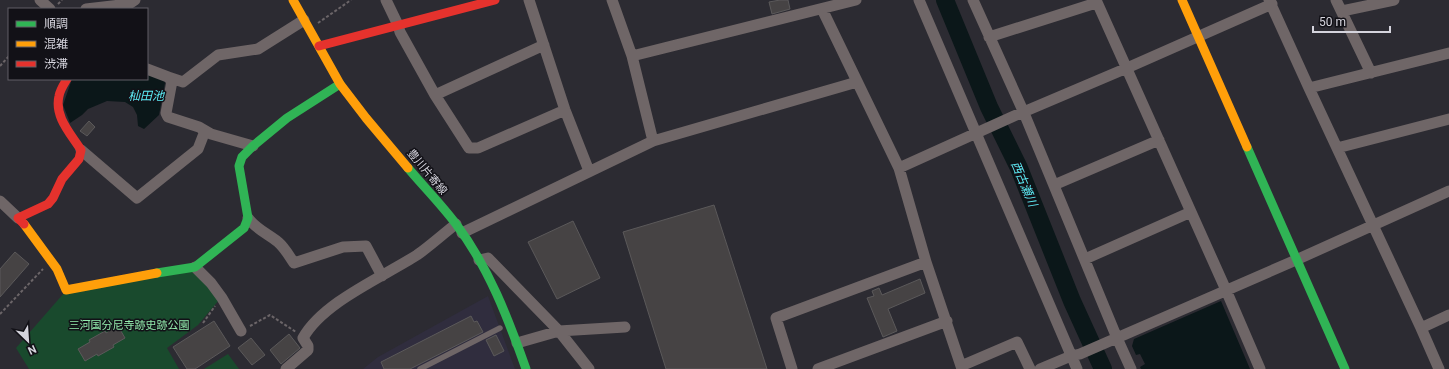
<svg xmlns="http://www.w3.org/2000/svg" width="1449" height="369" font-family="Roboto,'Noto Sans JP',sans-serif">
<rect width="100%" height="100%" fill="#2c2b32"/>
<path fill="#302d3e" d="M488 296 515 369H363L378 357Z"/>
<path fill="#194a2d" d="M193 271 219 300 198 325 167 348 179 369H29L16 348 64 293Z
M228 354 239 369H204Z"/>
<path fill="#0b1719" d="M147 71 163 78 165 83 159 115 144 129 138 126 137 115 133 107 125 102 107 101 88 109 82 115 70 123 63 105 72 79H147Z
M1221 301 1250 369H1141L1140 367 1145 364 1140 354 1136 355 1132 346 1134 339Z"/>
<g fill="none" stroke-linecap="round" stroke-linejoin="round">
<path stroke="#0b1719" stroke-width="18" d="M945 0 989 107 1019 168 1072 301 1103 369"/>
</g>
<path fill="#464344" stroke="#5b595a" d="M780 0H788L790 9 772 14 769 2Z
M89 121 95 127 87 136 80 131Z
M714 205 767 369H666L623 232Z
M573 221 600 278 557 299 528 242Z
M15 252 29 264 0 297V269Z
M920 279 925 293 888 309 897 331 883 337 867 298 874 296 872 291 879 288 882 295Z
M471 316 474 322 477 321 483 332 410 369H384L381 362Z
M214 321 230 346 195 369H187L173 347Z
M118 326 125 338 113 345 114 347 98 356 97 354 85 361 78 349 90 342 89 340 105 331 106 333Z
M289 334 300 348 281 364 270 350Z
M496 335 504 351 494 356 486 340Z
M251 338 265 355 252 365 238 348Z"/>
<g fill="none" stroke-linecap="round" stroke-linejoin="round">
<path stroke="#6b6568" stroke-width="2" stroke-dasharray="3 2" stroke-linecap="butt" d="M58 4 62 0
M318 23 351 0
M0 66 9 56
M0 314 43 269
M203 323 215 306
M250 326 270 315 296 332"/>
<path stroke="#6f6667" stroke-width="5.5" d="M420 369 500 328"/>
<path stroke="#6f6667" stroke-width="11" d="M40 0 50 9
M386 0 398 25 400 32 435 95 469 148H478L565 110
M529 0 565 110 589 171
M612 0 632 56 653 141
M919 0 1077 369
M973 0 1024 113 1117 338 1131 369
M1096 0 1226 290 1260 369
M1269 0 1309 88 1421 328 1439 369
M1336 0 1371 73
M86 9 129 4 135 0
M822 9 899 168 926 262 962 369
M1342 11 1394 0
M989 37 1096 3
M632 56 856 0
M147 69 168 77 172 81 166 113 168 117 199 127 211 134 253 146
M168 77 183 82 218 55 258 49 304 20
M1309 88 1449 53
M435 95 544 45
M1337 148 1449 119
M81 150 137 198 198 149 205 131
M899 168 1014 116 1127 68 1272 4
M1054 185 1159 140
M0 201 18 218
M248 218C256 229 268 234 278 242 285 248 289 256 294 263L343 247 366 246 382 276
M462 233 653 141 857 82
M1085 259 1191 212
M479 260 488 258 559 331 589 369
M195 267 211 283 222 298 241 331
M1421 328 1449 315
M517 343 559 331 625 327
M961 366 1017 342 1030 369
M286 369 308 350V346L303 338C323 302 383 277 417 255 430 246 443 234 456 224
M792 369 776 318 926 262
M818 369 947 321
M1040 369 1071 356 1080 354 1296 260 1449 191"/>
<path stroke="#30b455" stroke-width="9" d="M1247 147 1345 369
M408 168C424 187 441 204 456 224 489 268 508 318 526 369
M157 273 195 267 244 228 248 218 239 166 242 157 253 146 287 118 340 84"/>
<path stroke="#ff9f0a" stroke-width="9" d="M293 0 340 84 366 118 408 168
M1182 0 1247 147
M24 224 57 269 66 290 157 273"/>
<path stroke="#e5322d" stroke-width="9" d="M319 46 495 0
M24 224 18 218 48 204 53 198 62 179 79 159 81 150C71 134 54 117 59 96 60 90 64 84 67 79"/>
</g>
<g text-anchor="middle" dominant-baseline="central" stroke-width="3" stroke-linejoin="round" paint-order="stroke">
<g font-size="11" fill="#d5d4dd" stroke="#121117">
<text transform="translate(427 172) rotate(50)">豊川片寄線</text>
</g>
<g font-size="11" fill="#93ecad" stroke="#121117">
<text x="129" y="325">三河国分尼寺跡史跡公園</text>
</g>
<g font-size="12" font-style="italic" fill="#5deef7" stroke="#121117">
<text x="146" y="96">杣田池</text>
<text transform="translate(1024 184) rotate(67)">西古瀬川</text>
</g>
</g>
<rect x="8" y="8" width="140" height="72" fill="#121117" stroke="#605f66"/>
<rect x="16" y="21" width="20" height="6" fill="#30b455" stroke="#605f66"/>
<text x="44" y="28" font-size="12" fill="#d5d4dd">順調</text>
<rect x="16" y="41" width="20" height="6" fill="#ff9f0a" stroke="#605f66"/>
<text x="44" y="48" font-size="12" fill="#d5d4dd">混雑</text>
<rect x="16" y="61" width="20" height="6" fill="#e5322d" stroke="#605f66"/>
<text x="44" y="68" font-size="12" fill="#d5d4dd">渋滞</text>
<g transform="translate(28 341) rotate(155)" stroke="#121117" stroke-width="3" paint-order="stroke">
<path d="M0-3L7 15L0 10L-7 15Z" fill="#d5d4dd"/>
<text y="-6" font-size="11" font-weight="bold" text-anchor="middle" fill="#d5d4dd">N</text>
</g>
<path d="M1313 26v6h77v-6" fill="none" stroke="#d5d4dd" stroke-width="2"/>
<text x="1319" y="26" font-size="12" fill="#d5d4dd" stroke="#121117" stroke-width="3" paint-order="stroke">50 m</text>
</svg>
